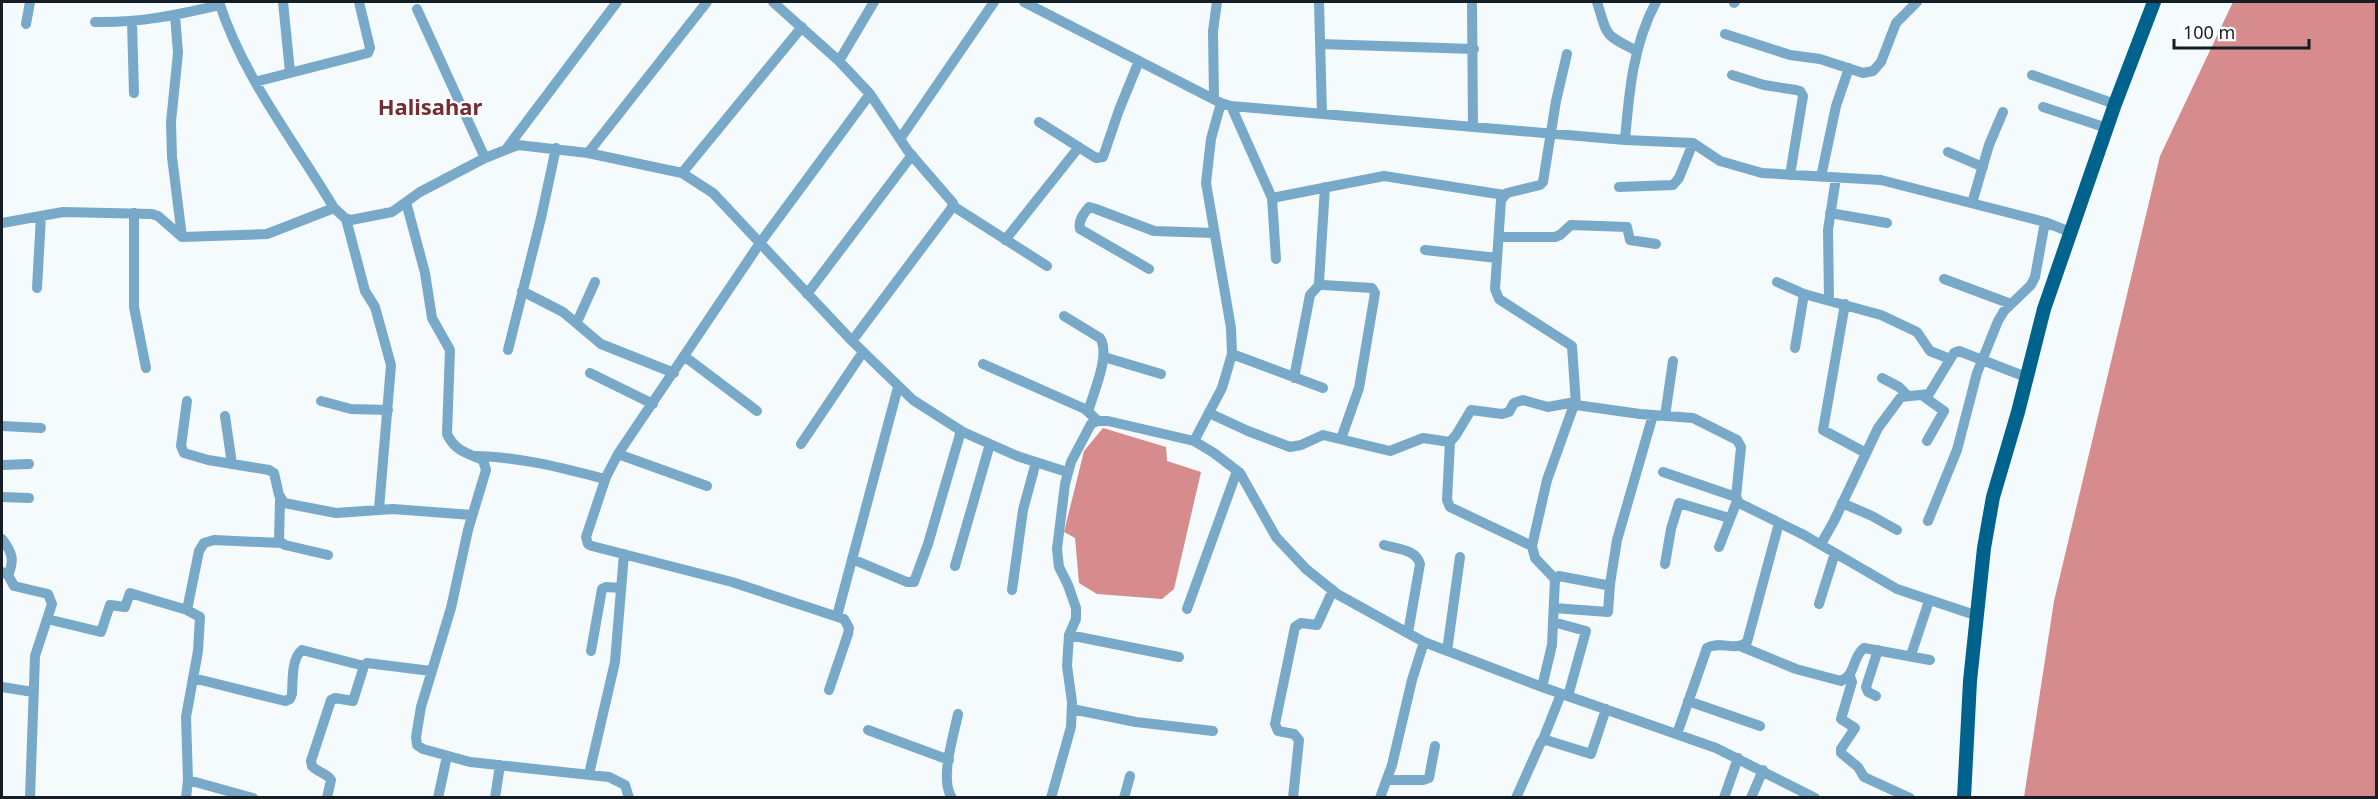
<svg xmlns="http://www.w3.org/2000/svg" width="2378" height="799" font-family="'Noto Sans',sans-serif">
<rect width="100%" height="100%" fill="#f5fafd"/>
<path fill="#d68b8d" d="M2233 2H2376V797H2024L2054 601 2160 156Z
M1103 428 1166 447 1167 461 1201 472 1174 589 1162 599 1097 594 1079 583 1075 538 1064 532 1084 451Z"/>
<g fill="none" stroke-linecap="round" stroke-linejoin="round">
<path stroke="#78a9c8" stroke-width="10" d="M219 2C244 79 293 139 334 208L345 218 351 220 392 212 420 192 485 158 518 145 588 153 682 173 713 193 852 341 913 400 963 432 1017 456 1067 472
M283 2 290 72
M773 2 839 61 870 94 908 151 953 203 951 209 852 341
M1024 2 1221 103 1231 106 1625 140 1693 143 1720 161 1762 173 1881 180 2045 222 2070 232
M1319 2 1322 114
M1472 2 1473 127
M1597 2C1608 37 1603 34 1637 51
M1734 3 1735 2
M417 9 485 158
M175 15 178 53 171 122 172 157 182 237
M95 22C141 23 176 15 220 5
M132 22 134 93
M26 24 30 2
M1725 34 1790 55 1820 59 1863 73 1873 71 1881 62 1896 23 1917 2
M1320 44 1474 49
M1567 54 1556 101 1543 182 1540 185 1507 193 1501 200 1495 289 1499 299 1505 303 1572 346 1576 405 1640 414 1693 418 1737 440 1741 447 1736 497 1739 503 1804 535 1897 589 1978 616
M839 61 874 2
M1732 75 1764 85 1796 90 1800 91 1803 96 1790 175
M2032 75 2115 104
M255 82 368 53 370 48 359 2
M1214 99 1213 31 1217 2
M1231 106 1272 198 1276 259
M2043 107 2107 128
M1039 122 1096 158 1103 157 1119 110 1139 61
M900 139 994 2
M1625 140C1629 92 1633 45 1656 2
M507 148 617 2
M1948 152 1983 167
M588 153 707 2
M682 173 802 27
M1821 177 1836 106 1849 68
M1325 187 1319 282 1323 285 1372 288 1375 293 1359 388 1341 439
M1619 187 1673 185 1679 178 1693 143
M1272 198 1384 176 1504 195
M406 202 425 273 432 318 450 350 447 434C455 451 467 453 483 460L486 470 468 530 451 608 421 707 416 737 417 745 423 749 470 762 609 777 625 785 629 798
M1972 203 1989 145 2003 112
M953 206 1047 266
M134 213V307L146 368
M1830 213 1887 223
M346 219 365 291 375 307 391 365 379 509
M2 223 63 212 152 214 158 216 182 237 267 234 334 208
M1499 237H1555L1560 235 1571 225 1627 227 1630 240 1656 244
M1005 240 1079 147
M1425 250 1497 258
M1149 269 1080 229C1078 221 1083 214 1089 207L1096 209 1154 231 1214 233
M1944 279 2011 304
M1777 282 1804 294 1881 315 1917 332 1930 351 1950 359
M37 288 41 216
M522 291 563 312 601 344 674 373
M807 294 912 155
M1829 300 1828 230 1836 178
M1845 304 1823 430 1866 453
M1064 316 1100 338C1111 355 1093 393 1088 412
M577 322 595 282
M1795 348 1804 294
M508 350 541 218 556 148
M1232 354 1323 388
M684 356 757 411
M1104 357 1161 374
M983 364 1085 409 1098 421
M590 373 653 404
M1294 378 1310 295 1320 284
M1882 378 1899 387 1907 395
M1923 396 1944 411 1927 441
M187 401 181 446 184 453 208 460 269 470 274 473 279 495 284 503 336 513 393 509 472 515
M321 401 351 409 388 410
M1209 413 1248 431 1290 447 1301 445 1323 435 1390 451 1423 438 1450 442 1456 435 1471 410 1502 414 1509 412 1514 403 1523 400 1548 407 1575 402
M225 416 232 464
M1665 416 1673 361
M2 426 41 428
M1194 441 1214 453 1240 473 1276 537 1306 569 1337 594 1424 642 1412 680 1392 765 1380 798
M1450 442 1447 500 1450 507 1532 546
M801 444 863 352
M618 454 707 486
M476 456C521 457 562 468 605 479
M2 465 29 464
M1663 472 1736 497
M2 497 29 498
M280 500 279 541 285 545 328 555
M1842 503 1872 516 1897 530
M1928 521 1957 450 1977 373 1998 321 2004 311 2031 285 2035 277 2045 222
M2 539C12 552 15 560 8 575
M1821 544 1834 521 1878 428 1901 397 1929 394 1954 353 1959 351 2026 377
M1384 545C1397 549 1416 549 1420 564L1408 633
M1719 547 1737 501
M852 559 907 582H914L928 544 961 431
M1665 564 1671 529 1679 503 1729 518
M955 566 990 444
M2 572 8 575 14 586 48 594 52 604 35 656 30 798
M1555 579 1535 558 1532 546 1547 480 1575 402
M1012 590 1023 510 1036 462
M1819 604 1835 553
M1554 608 1608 612 1610 584
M1187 609 1237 471
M837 616 898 387
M47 619 101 632 110 605 125 607 130 593 187 610 199 551 204 543 214 540 281 543
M1553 622 1586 631 1568 696
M1069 635 1179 657
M1424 642 1542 687 1716 748 1815 798
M1740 646 1796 669 1841 681C1856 675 1852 657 1864 648L1930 660
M591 651 602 589 606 587 621 588
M1447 651 1460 557
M1911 655 1929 601
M1850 676 1852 682 1841 719 1855 728 1841 749V753L1858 767 1864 777 1910 798
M193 678 285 701 290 699 292 694C293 681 291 659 302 650L364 666
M2 687 33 692
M1542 687 1552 645 1555 579 1559 576 1606 585 1610 584 1617 540 1653 415
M829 690 848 634 849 628 844 619 732 582 592 546 588 544 586 537 606 477 618 454 760 243 870 94
M1876 696 1868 692 1866 687 1878 650
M1688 701 1760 726
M1072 709 1136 722 1213 731
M868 730 949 760
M1677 734 1707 648C1719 640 1736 652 1747 642L1779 523
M1542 742 1561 694
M589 774 615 662 624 554
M188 780 253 798
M1387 780H1423L1429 778 1435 746
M186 798 188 780 186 717 198 651 200 617 187 610
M327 798 331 780C327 773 317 772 312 766L311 761 331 700 335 698 353 701 364 666 367 663 431 671
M438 798 447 756
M495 798 500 765
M952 798C939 779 954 735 958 714
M1051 798 1071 727 1072 702 1067 666 1069 635 1076 619V608L1068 585 1059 567 1057 549 1065 484 1071 462 1091 424 1098 421H1108L1194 441 1222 388 1232 354 1231 328 1206 183 1211 139 1221 103
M1124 798 1130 776
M1293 798 1299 740 1294 734 1278 731 1275 724 1295 627 1301 623 1317 625 1333 590
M1516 798 1541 742 1546 740 1591 754 1606 709
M1724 798 1738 758
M1751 798 1763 770"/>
<path stroke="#00638e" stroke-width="14" d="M1964 798 1970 681 1984 548 1993 497 2018 412 2044 309 2115 104 2154 2"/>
</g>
<g text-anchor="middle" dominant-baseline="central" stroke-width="4.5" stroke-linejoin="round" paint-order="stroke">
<g font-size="22" font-weight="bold" fill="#742d33" stroke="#fff">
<text x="430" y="106">Halisahar</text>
</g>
</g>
<rect width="2378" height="799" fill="none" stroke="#151e24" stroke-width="6"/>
<path d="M2174 39v9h135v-9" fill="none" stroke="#151e24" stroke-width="3"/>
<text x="2183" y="39" font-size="18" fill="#151e24" stroke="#ffffff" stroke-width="4.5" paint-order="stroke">100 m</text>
</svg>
